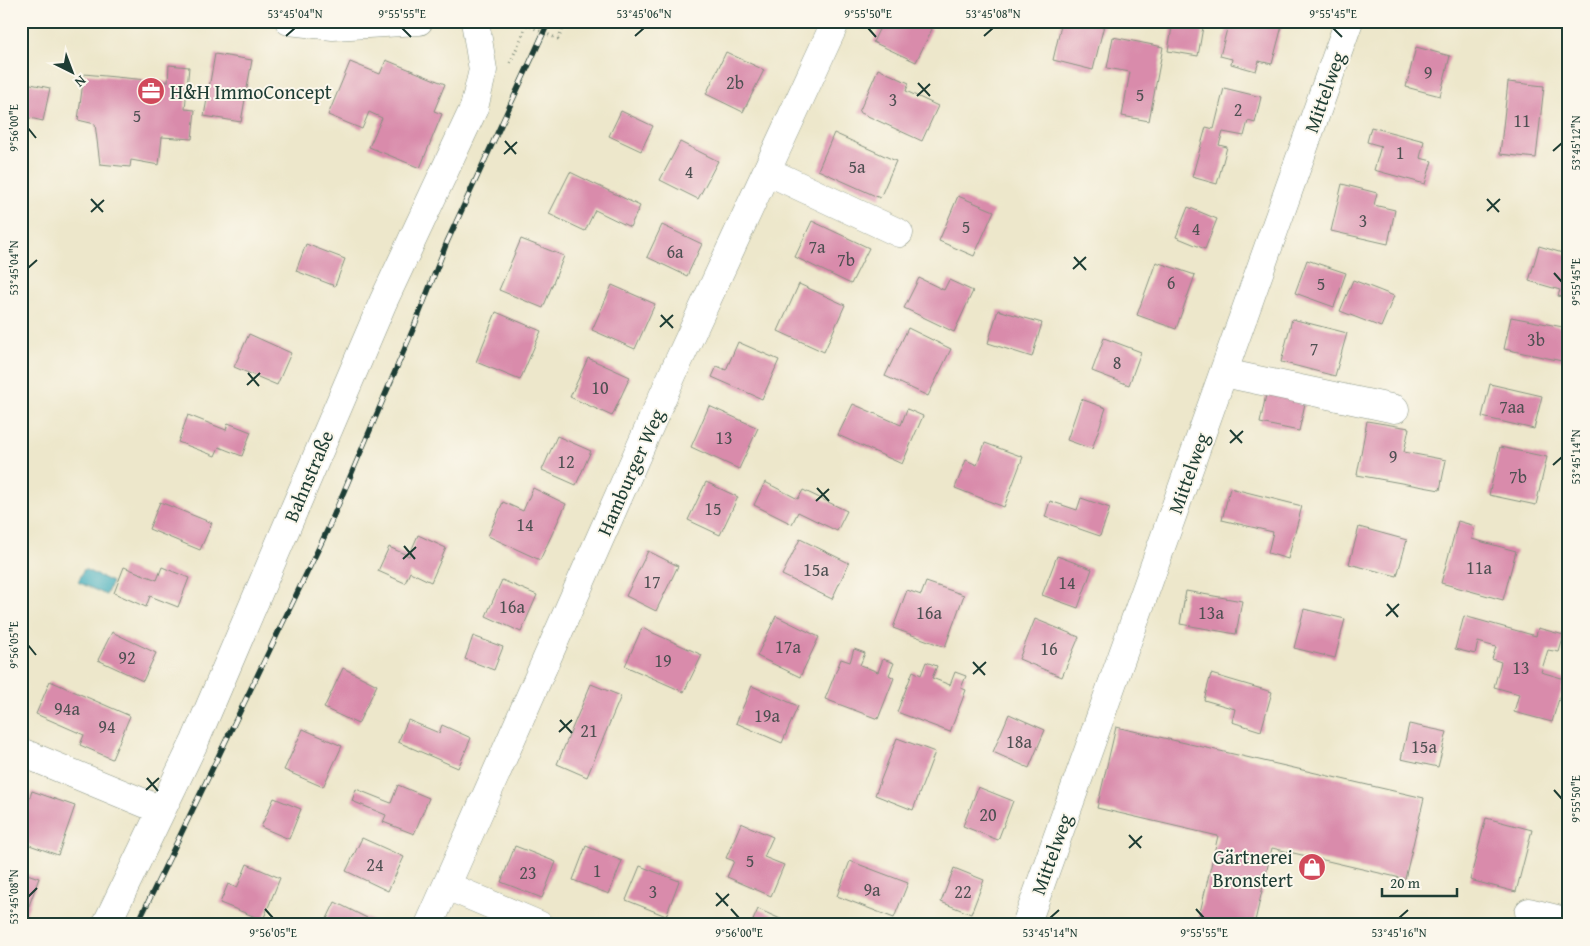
<svg xmlns="http://www.w3.org/2000/svg" width="1590" height="946" font-family="'Gentium Book Plus',serif">
<rect width="100%" height="100%" fill="#fbf7ec"/>
<filter id="ink" filterUnits="userSpaceOnUse"><feTurbulence type="fractalNoise" baseFrequency=".02" numOctaves="2"/><feDisplacementMap in="SourceGraphic" scale="10" xChannelSelector="R" yChannelSelector="G"/><feConvolveMatrix kernelMatrix="1 2 1 2 8 2 1 2 1" color-interpolation-filters="sRGB"/></filter>
<filter id="wash" filterUnits="userSpaceOnUse"><feTurbulence type="fractalNoise" baseFrequency=".0096" numOctaves="4" result="noise"/><feDisplacementMap in="SourceGraphic" scale="20" xChannelSelector="R" yChannelSelector="G"/><feGaussianBlur stdDeviation="1.12" result="paint"/><feColorMatrix in="noise" values="0 0 0 0 0 0 0 0 0 0 0 0 0 0 0 0 0 1.4 0 .05"/><feComposite in="paint" operator="in"/></filter>
<g filter="url(#wash)">
<rect width="100%" height="100%" fill="#ede7cb"/>
<path fill="#3cabba" stroke="#2e7477" d="M84 569 112 582 106 595 78 582Z"/>
<g id="blocks">
<path fill="#d98bab" d="M883 21H916L932 29 916 62 873 42Z
M1062 21H1105L1093 70 1053 60Z
M1173 21H1204L1198 56 1168 51Z
M1229 21H1263L1282 26 1272 64 1259 61 1256 71 1231 64 1232 59 1220 56Z
M1113 37 1163 47 1149 121 1122 116 1130 72 1107 68Z
M1416 47 1450 56 1440 96 1406 87Z
M726 52 764 70 743 112 706 94Z
M215 54 252 60 241 122 204 116Z
M386 60 445 84 434 111 442 114 420 168 369 147 382 118 369 112 362 129 328 115 350 62 380 74Z
M169 65 189 67 185 109 195 110 192 139 162 137 159 165 131 160 130 167 100 164 95 124 78 120 84 74 168 82Z
M878 69 909 83 906 91 938 106 922 141 859 112Z
M21 82 50 88 43 121 21 116Z
M1508 82 1544 86 1536 158 1500 154Z
M1224 88 1261 97 1255 123 1248 121 1244 136 1223 132 1219 145 1227 147 1217 184 1192 177 1206 127 1214 129Z
M621 111 653 126 641 151 609 136Z
M1371 127 1424 141 1420 158 1432 161 1425 184 1374 170 1381 146 1367 142Z
M834 133 896 161 880 198 818 170Z
M680 142 718 161 698 199 660 180Z
M570 172 640 206 630 227 595 210 585 231 549 214Z
M1342 184 1377 193 1374 205 1395 210 1388 244 1331 231Z
M958 196 994 211 974 256 939 241Z
M1188 207 1217 219 1205 249 1176 237Z
M812 221 869 248 851 284 795 257Z
M662 225 702 244 687 276 647 257Z
M521 239 564 256 543 308 499 290Z
M306 244 345 259 335 286 296 271Z
M1539 246 1569 255V298L1558 296 1560 290 1529 281Z
M1307 260 1346 273 1334 307 1295 293Z
M1156 262 1195 275 1176 329 1137 315Z
M919 278 944 290 949 280 973 291 954 332 904 308Z
M1353 280 1394 296 1381 327 1340 311Z
M799 284 845 305 824 352 778 331Z
M612 285 655 304 635 349 592 330Z
M998 310 1042 323 1032 357 988 343Z
M496 312 541 331 520 380 476 362Z
M1511 317 1568 328 1562 361 1504 349Z
M1292 319 1347 333 1335 376 1281 362Z
M908 328 951 349 928 396 885 376Z
M249 334 291 353 277 385 234 367Z
M1104 338 1141 352 1129 385 1092 371Z
M738 342 779 360 762 399 712 377 717 366 726 370Z
M588 358 630 377 612 416 570 397Z
M1490 384 1542 396 1534 429 1482 417Z
M1267 390 1306 399 1299 431 1260 423Z
M1081 399 1106 408 1092 449 1067 440Z
M853 404 901 425 907 409 923 416 902 464 838 435Z
M709 406 758 428 739 469 691 447Z
M188 415 226 430 228 423 251 432 242 456 219 447 215 456 178 442Z
M1367 421 1409 428 1404 452 1446 460 1440 490 1357 475Z
M557 436 591 451 576 485 542 470Z
M985 443 1023 457 1004 507 955 488 966 460 977 465Z
M1500 447 1547 457 1536 505 1489 495Z
M706 482 738 497 720 535 688 520Z
M765 482 798 499 803 490 847 511 837 531 798 512 792 524 754 505Z
M533 488 566 504 540 560 488 536 503 502 523 511Z
M1230 488 1302 506 1288 559 1268 553 1273 532 1222 520Z
M1081 498 1110 508 1100 536 1045 517 1050 501 1077 510Z
M160 502 212 523 200 550 149 529Z
M1458 521 1475 526 1472 539 1516 551 1503 600 1441 583Z
M1359 527 1407 540 1397 576 1349 564Z
M418 535 446 548 431 582 410 572 405 583 378 571 389 547 409 556Z
M800 539 849 563 832 599 782 575Z
M648 551 678 566 656 611 626 596Z
M1057 556 1092 569 1078 608 1042 595Z
M124 567 157 580 162 567 189 578 178 607 150 596 146 607 114 593Z
M502 580 537 595 521 632 486 616Z
M926 582 964 595 945 647 893 628 907 590 921 595Z
M1186 591 1242 601 1236 634 1180 624Z
M1304 609 1345 619 1335 658 1294 648Z
M776 616 819 637 800 677 757 656Z
M1464 616 1536 636 1538 628 1564 635 1559 652 1548 650 1541 672 1565 679 1552 722 1514 712 1519 694 1494 687 1501 662 1492 659 1496 647 1478 642 1475 654 1455 649Z
M1035 619 1079 637 1062 677 1019 659Z
M642 628 702 655 684 692 625 666Z
M112 632 156 653 143 681 98 660Z
M473 636 503 647 494 670 465 659Z
M854 649 865 653 860 665 878 672 883 659 894 663 889 675 894 678 878 719 825 699 841 659 850 662Z
M926 662 937 666 932 678 950 685 955 672 966 676 961 688 966 690 950 732 897 712 913 671 921 675Z
M343 668 377 685 358 724 324 708Z
M1211 674 1272 692 1261 731 1232 722 1235 709 1204 700Z
M50 681 130 716 112 759 80 745 84 735 36 714Z
M591 684 621 696 587 777 557 764Z
M752 686 798 706 782 743 736 723Z
M1009 714 1045 730 1029 768 993 752Z
M408 720 439 733 442 725 471 738 458 768 398 742Z
M1409 724 1447 732 1438 767 1401 759Z
M1116 727 1424 798 1405 879 1272 848 1255 921 1269 925H1197L1218 836 1097 808Z
M303 729 342 746 323 787 284 770Z
M897 738 935 752 913 810 875 795Z
M398 785 429 798 414 834 383 822 386 815 352 801 356 789 391 803Z
M978 787 1013 801 998 840 963 826Z
M32 791 75 806 58 855 21 842V823Z
M274 798 301 809 289 839 261 827Z
M1486 818 1532 830 1516 892 1470 880Z
M741 823 773 837 764 857 784 865 771 896 727 877 734 861 726 858Z
M362 838 404 857 388 891 346 871Z
M515 846 556 862 542 898 501 882Z
M586 846 622 861 609 894 573 880Z
M850 861 908 883 894 918 837 896Z
M247 864 280 878 263 920 220 903 228 884 237 888Z
M640 866 679 881 666 916 626 900Z
M954 868 984 880 971 914 941 902Z
M21 872 39 878 22 925H21Z
M335 902 375 922 374 925H324Z
M758 909 794 925H751Z"/>
</g>
</g>
<g filter="url(#ink)">
<use href="#blocks" fill-opacity="0" stroke="#869280" stroke-width="1"/>
<g fill="none" stroke-linecap="round" stroke-linejoin="round">
<g stroke="#869280" stroke-width="29">
<path id="minor" d="M767 171 899 233
M1224 373 1395 409
M21 752 161 810
M447 886 539 925
M1529 912 1569 922
M106 925 195 741 383 302 474 108 483 70 475 21
M429 925 674 371 836 21
M1026 925 1349 21"/>
</g>
<g stroke="#869280" stroke-width="29">
<path id="major" d="M289 21 333 26 419 21"/>
</g>
<path stroke="#869280" stroke-width="3" stroke-dasharray="1 4" stroke-linecap="butt" d="M510 63 527 25 558 39 567 21"/>
<use href="#minor" stroke="#fff" stroke-width="28"/>
<use href="#major" stroke="#fff" stroke-width="28"/>
<g stroke="#1f3d34" stroke-width="5.5">
<path id="rail" d="M137 925 327 531 414 327 447 242 549 21"/>
</g>
<use href="#rail" stroke="#fbf7ec" stroke-width="4" stroke-dasharray="11" stroke-linecap="butt"/>
</g>
</g>
<path fill="none" stroke="#1f3d34" stroke-width="2" d="M402 28 411 37M868 28 876 37M1333 28 1342 37M286 36 295 28M635 36 644 28M984 36 993 28M918 83 930 96M917 96 930 84M28 128 36 138M505 141 516 154M1553 151 1562 143M504 154 517 142M91 199 103 212M1487 199 1499 212M1487 211 1500 199M91 212 104 200M1074 257 1086 270M28 268 37 260M1073 269 1086 257M1554 273 1562 282M661 315 673 328M660 327 673 315M248 373 259 386M247 385 260 373M1230 430 1242 443M1230 443 1243 431M1553 465 1562 457M817 488 829 501M816 501 829 489M404 546 415 559M403 559 416 547M1387 604 1398 617M1386 616 1399 604M28 645 36 655M973 662 985 675M973 674 986 662M560 720 572 733M559 732 572 720M147 778 158 791M146 790 159 778M1554 790 1562 799M1129 835 1141 848M1129 848 1142 836M716 893 728 906M28 897 37 888M716 906 729 894M265 909 273 918M731 909 739 918M1196 909 1204 918M1050 918 1059 910M1399 918 1408 910"/>
<defs>
<g id="office-disc" transform="scale(1.4375)"><circle r="9.5" fill="#d1495b" stroke="#fbf7ec"/><path d="M-6-3h4V-5.5h4V-3h4V5H-6ZM-1-4.5V-3h2v-1.5ZM-6 0V1H6V0Z" fill="#fff"/></g>
<g id="shop-disc" transform="scale(1.4375)"><circle r="9.5" fill="#d1495b" stroke="#fbf7ec"/><path d="M-5-2.5h2.3a2.7 3.5 0 0 1 5.4 0H5L5.5 6h-11ZM-1.5-2.5h3a1.5 2.3 0 0 0-3 0Z" fill="#fff"/></g>
</defs>
<g fill-rule="evenodd">
<use href="#office-disc" x="151" y="91"/>
<use href="#shop-disc" x="1312" y="867"/>
</g>
<g text-anchor="middle" dominant-baseline="central" stroke-width="4" stroke-linejoin="round" paint-order="stroke">
<g font-size="18" fill="#4e5052">
<text x="1428" y="72">9</text>
<text x="735" y="82">2b</text>
<text x="1140" y="94">5</text>
<text x="893" y="99">3</text>
<text x="1238" y="109">2</text>
<text x="137" y="115">5</text>
<text x="1522" y="120">11</text>
<text x="1400" y="152">1</text>
<text x="857" y="166">5a</text>
<text x="689" y="171">4</text>
<text x="1363" y="220">3</text>
<text x="966" y="226">5</text>
<text x="1196" y="228">4</text>
<text x="817" y="246">7a</text>
<text x="675" y="251">6a</text>
<text x="846" y="259">7b</text>
<text x="1171" y="282">6</text>
<text x="1321" y="283">5</text>
<text x="1536" y="339">3b</text>
<text x="1314" y="348">7</text>
<text x="1117" y="362">8</text>
<text x="600" y="387">10</text>
<text x="1512" y="406">7aa</text>
<text x="724" y="437">13</text>
<text x="1393" y="456">9</text>
<text x="566" y="461">12</text>
<text x="1518" y="476">7b</text>
<text x="713" y="508">15</text>
<text x="525" y="524">14</text>
<text x="1479" y="567">11a</text>
<text x="816" y="569">15a</text>
<text x="652" y="581">17</text>
<text x="1067" y="582">14</text>
<text x="512" y="606">16a</text>
<text x="929" y="612">16a</text>
<text x="1211" y="612">13a</text>
<text x="788" y="646">17a</text>
<text x="1049" y="648">16</text>
<text x="127" y="657">92</text>
<text x="663" y="660">19</text>
<text x="1521" y="667">13</text>
<text x="67" y="708">94a</text>
<text x="767" y="715">19a</text>
<text x="107" y="726">94</text>
<text x="589" y="730">21</text>
<text x="1019" y="741">18a</text>
<text x="1424" y="746">15a</text>
<text x="988" y="814">20</text>
<text x="750" y="860">5</text>
<text x="375" y="864">24</text>
<text x="597" y="870">1</text>
<text x="528" y="872">23</text>
<text x="872" y="889">9a</text>
<text x="653" y="891">3</text>
<text x="963" y="891">22</text>
</g>
<g font-size="20" fill="#1f3d34" stroke="#fbf7ec" text-anchor="start">
<text x="170" y="91">H&amp;H ImmoConcept</text>
<text x="1293" y="856" text-anchor="end">Gärtnerei<tspan x="1293" dy="23">Bronstert</tspan></text>
</g>
<g font-size="20" fill="#1f3d34" stroke="#fbf7ec">
<text transform="translate(1324 92) rotate(-70)">Mittelweg</text>
<text transform="translate(630 472) rotate(-66)">Hamburger Weg</text>
<text transform="translate(1188 473) rotate(-70)">Mittelweg</text>
<text transform="translate(308 476) rotate(-67)">Bahnstraße</text>
<text transform="translate(1051 854) rotate(-70)">Mittelweg</text>
</g>
</g>
<rect width="1590" height="946" fill="none" stroke="#fbf7ec" stroke-width="55"/>
<g transform="translate(72 72) rotate(138)" stroke="#fbf7ec" stroke-width="4" paint-order="stroke">
<path d="M0-4L9 19L0 12L-9 19Z" fill="#1f3d34"/>
<text y="-8" font-size="14" font-weight="bold" text-anchor="middle" fill="#1f3d34">N</text>
</g>
<path d="M1382 888v8h75v-8" fill="none" stroke="#1f3d34" stroke-width="2.5"/>
<text x="1390" y="888" font-size="15" fill="#1f3d34" stroke="#fbf7ec" stroke-width="4" paint-order="stroke">20 m</text>
<rect x="28" y="28" width="1534" height="890" fill="none" stroke="#1f3d34" stroke-width="2"/>
<g font-size="12" text-anchor="middle" fill="#1f3d34">
<text x="295" y="18">53°45'04"N</text>
<text x="402" y="18">9°55'55"E</text>
<text x="644" y="18">53°45'06"N</text>
<text x="868" y="18">9°55'50"E</text>
<text x="993" y="18">53°45'08"N</text>
<text x="1333" y="18">9°55'45"E</text>
<text transform="translate(14 128) rotate(-90)" y="4">9°56'00"E</text>
<text transform="translate(1576 143) rotate(-90)" y="4">53°45'12"N</text>
<text transform="translate(14 268) rotate(-90)" y="4">53°45'04"N</text>
<text transform="translate(1576 282) rotate(-90)" y="4">9°55'45"E</text>
<text transform="translate(1576 457) rotate(-90)" y="4">53°45'14"N</text>
<text transform="translate(14 645) rotate(-90)" y="4">9°56'05"E</text>
<text transform="translate(1576 799) rotate(-90)" y="4">9°55'50"E</text>
<text transform="translate(14 897) rotate(-90)" y="4">53°45'08"N</text>
<text x="273" y="937">9°56'05"E</text>
<text x="739" y="937">9°56'00"E</text>
<text x="1050" y="937">53°45'14"N</text>
<text x="1204" y="937">9°55'55"E</text>
<text x="1399" y="937">53°45'16"N</text>
</g>
</svg>
